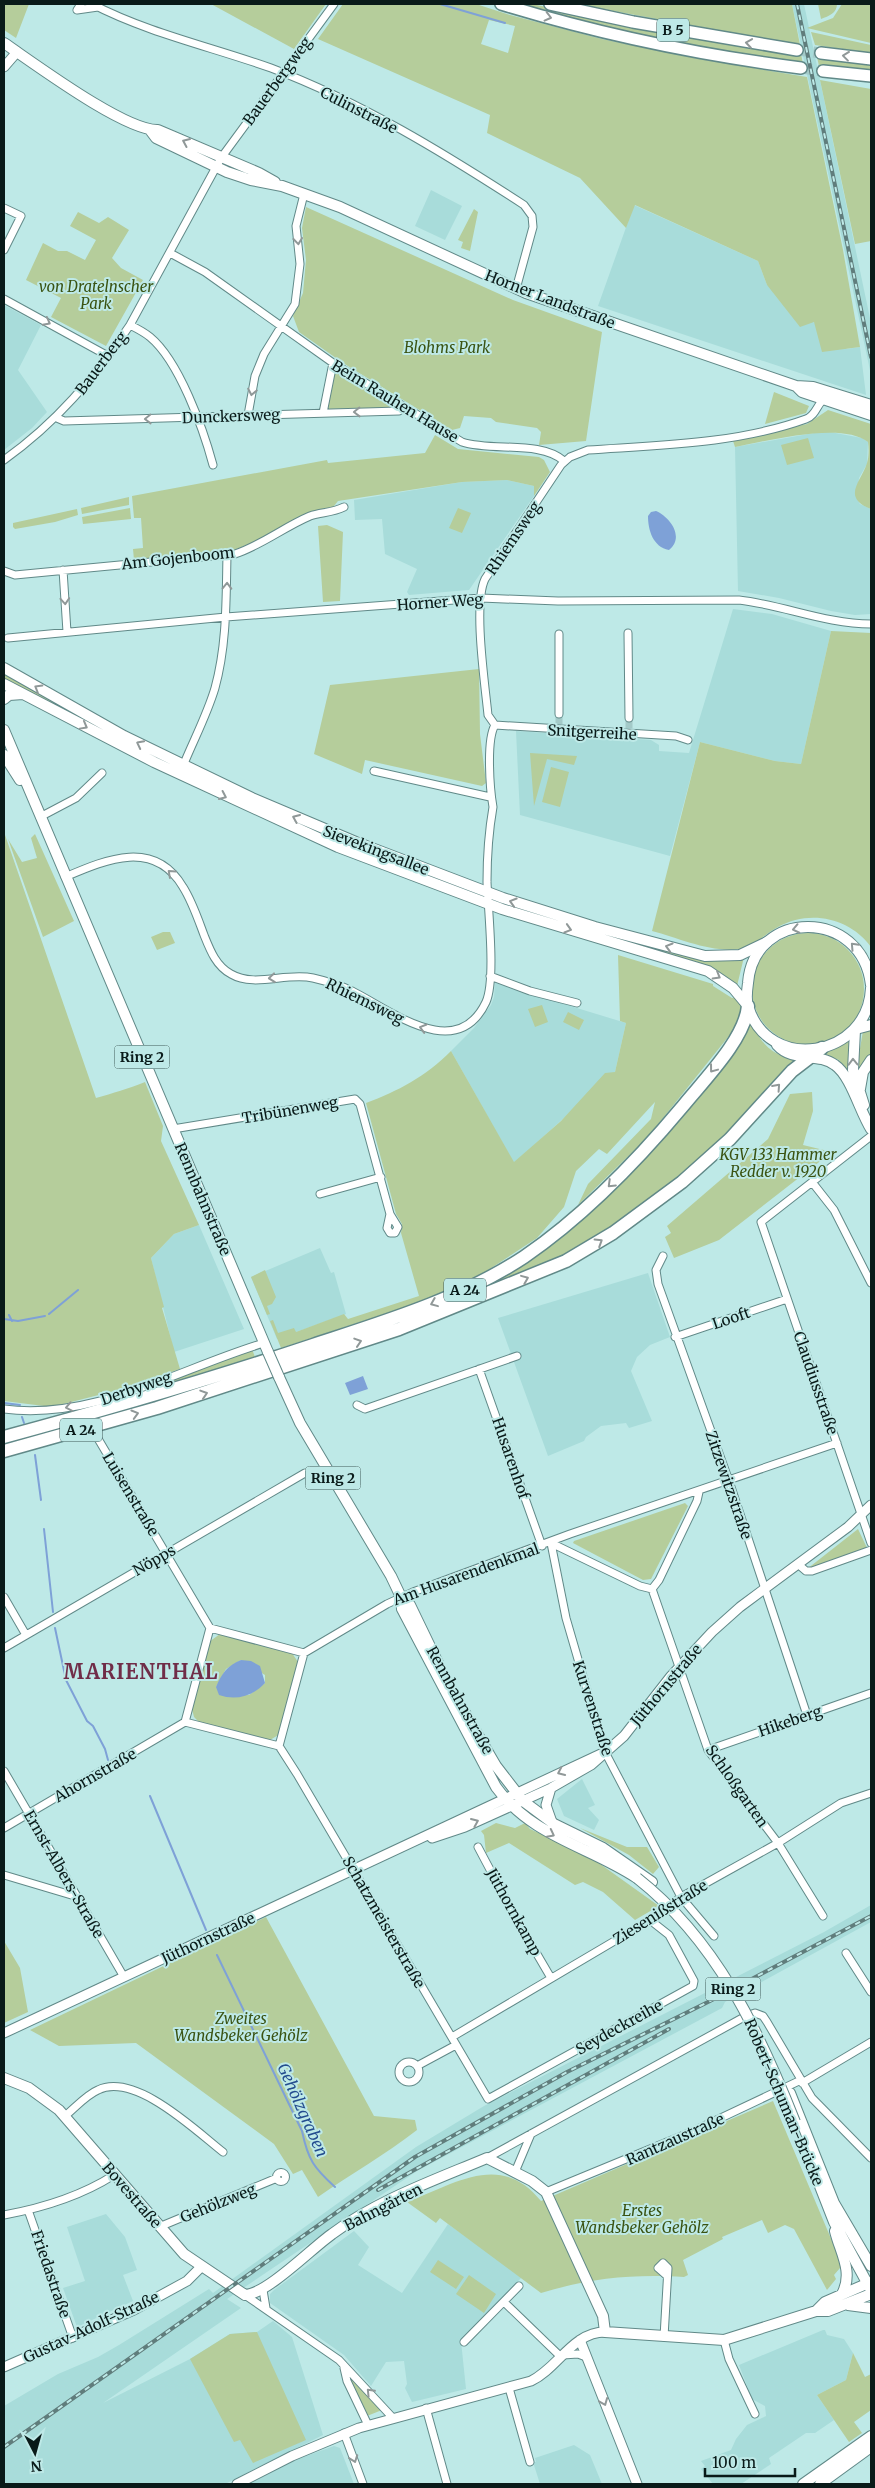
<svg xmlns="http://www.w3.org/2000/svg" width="875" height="2488" font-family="Merriweather,serif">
<rect width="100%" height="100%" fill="#bee9e7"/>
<path fill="#a8dcda" d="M792 4H804L871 323V375Z
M431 190 462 206 445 240 415 226Z
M634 205 758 261 767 285 847 349 860 347 866 395 598 306Z
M4 305 41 325 18 370 47 412 32 428 4 450Z
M825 431 862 438 868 442 867 464 859 478 857 499 860 504 871 509V614L855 615 831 611 779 598 738 591 735 447Z
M507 480 534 486V496L469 590 409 595 407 592 417 569 385 554 382 519 355 520 354 500 462 482Z
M733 609 772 614 831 631 801 764 775 761 700 742 670 856 520 815 516 731 651 740 659 745V751L689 753Z
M495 983 626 1023 615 1072 514 1163 451 1051 474 1028 491 1005 494 997Z
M199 1225 244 1329 174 1352 151 1258 174 1234Z
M320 1248 331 1273 334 1272 346 1314 277 1339 251 1277Z
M648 1273 670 1337 650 1345 637 1357 631 1371 652 1421 629 1428 626 1423 601 1426 586 1437 584 1441 548 1456 498 1318Z
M582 1779 595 1805 588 1808 599 1820 594 1830 564 1816 557 1799Z
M871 1905V1922L725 2002 722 2008 417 2171 227 2299 241 2308 103 2403 190 2359 230 2334 257 2332 273 2321 292 2337 323 2435 225 2484H4V2406L58 2374 98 2357 119 2345 209 2289 213 2293 416 2147 484 2106 824 1932Z
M106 2214 125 2237 137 2270 123 2275 133 2301 77 2327 63 2288 85 2281 67 2227Z
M448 2224 522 2277 461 2341 466 2389 412 2402 405 2388 407 2384 404 2361 386 2362 371 2386 344 2355 270 2303V2294L274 2290 354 2231 369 2247 358 2265 402 2293Z
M823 2330H825L827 2335 844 2339 853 2353 846 2380 817 2395 834 2420 815 2433H806L769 2458 771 2464 741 2484H713L701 2469 705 2466 701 2461 731 2450 736 2439 747 2425 766 2416 765 2406 752 2399 739 2365Z
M574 2445 590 2455 602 2484H540L533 2462H536L535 2458Z
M334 2446 340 2448 354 2484H244L287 2463Z"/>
<path fill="#b5cd9b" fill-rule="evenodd" d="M4 4H29L16 38 4 30Z
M211 4H326L294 49Z
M343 4H476L510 15 602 39 694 58 807 77 843 250 860 347 822 352 814 322 800 327 767 285 758 261 635 205 626 228 580 178 487 133 490 115 318 39ZM489 20 515 26 508 53 481 44Z
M518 4H532L699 39 801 54 803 64 699 48 590 23Z
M575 4H792L800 45Z
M818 4H837C837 13 829 16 821 19Z
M842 4H871V43L807 28 833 18Z
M811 32 871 45V53L815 45Z
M817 57 871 63V71L819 66Z
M820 80 871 89V241L855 244Z
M306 207 513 300 602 332 586 441 539 445 541 432 537 428 496 422 491 418 464 416 460 428 452 430 343 363 299 332 293 316 303 293 306 260 302 228Z
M474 209 478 212 470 251 461 248 463 242 458 240Z
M78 212 99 223 108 217 129 230 112 258 121 268 143 280 106 346 51 317 61 298 26 280 43 243 58 251H67L85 260 96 240 70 226Z
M333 370 393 404 392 408 325 409Z
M774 392 809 406 806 413 765 424Z
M828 410 871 424V509C841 497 861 482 867 463 869 456 869 449 868 442 842 421 767 441 735 447L733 441 807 424Z
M435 435 458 449 539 457 544 460 550 472 534 496V486L507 480 462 482 338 501 330 511 234 550 134 560 133 549 143 548 141 518H134L132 496 327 460 328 463 425 453Z
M808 438 814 458 787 465 781 445Z
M129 497V505L82 514 81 508Z
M130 508 131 519 83 524 82 517Z
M458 508 471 513 462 533 449 528Z
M77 509 78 515 55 522 15 529 13 527V523Z
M327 525 343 532 340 601 323 602 318 526Z
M831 631 871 633V947C850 918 810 909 778 927 764 934 755 947 739 949 711 953 679 938 652 931L700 742 775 761 801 764Z
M479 669 480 734 486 783 482 786 365 760 362 774 314 754 330 685Z
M4 673 171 763 170 764 4 679Z
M530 753 577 756 574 765 547 759 534 806Z
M551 767 569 772 560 807 542 802Z
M4 832 96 1098C113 1093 128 1089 145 1082L163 1126 161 1141 199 1225 174 1234 151 1258 164 1307 162 1308 180 1369 122 1389 52 1407 4 1401Z
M35 834 74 921 43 937 8 839 22 862 37 858 31 838Z
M535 913 655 947 744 957 737 986 716 972 535 917Z
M163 932H170L175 943 157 950 151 937Z
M752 989a56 56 0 1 1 112 0a56 56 0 1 1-112 0Z
M618 955 713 984V986L732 998 736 997 742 1007 741 1021 647 1138 578 1205 588 1184 651 1119 655 1102 607 1154 599 1149 576 1171 564 1207 537 1238 499 1263 466 1284 421 1302 281 1348 270 1321 273 1320 278 1333 294 1328 296 1332 344 1314 348 1319 419 1296 401 1233 402 1224 396 1214 366 1103C398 1091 425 1077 451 1051L514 1162 561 1121 605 1073 615 1072 626 1023 620 1021Z
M542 1005 548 1022 535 1027 528 1009Z
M568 1012 584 1020 579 1030 563 1022Z
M751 1021C763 1047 770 1053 797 1061L736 1127 645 1207 562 1259 367 1332 534 1255 716 1070Z
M871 1029V1057L859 1071V1054L863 1031Z
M848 1038 849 1039V1075L839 1060 820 1054Z
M812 1092 813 1111 803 1145 832 1152 719 1240 674 1258 665 1237 671 1233 667 1226 768 1139 790 1094Z
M265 1270 276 1297 272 1304 267 1306 270 1314 267 1315 251 1277Z
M252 1349 255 1357 105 1404Z
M685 1503 688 1506 651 1579 643 1580 573 1543 574 1541Z
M858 1529 868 1550 812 1570 807 1569Z
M220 1634 292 1653 298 1662 280 1734 270 1740 200 1723 194 1717 192 1709 209 1642ZM241 1660 265 1675V1683L249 1695 216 1687 226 1669Z
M496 1823 515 1828 525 1823 530 1829 589 1856 659 1906 635 1920 603 1892 583 1882 575 1885 509 1843 486 1853 484 1835 481 1831Z
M580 1828 627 1847H647L659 1867 653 1874 629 1855Z
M266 1917 374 2116 415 2120 417 2130C385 2155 351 2174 318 2197L302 2170 293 2174 274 2144 136 2043 59 2046 30 2030Z
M4 1941 20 1968 28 2012 4 2023Z
M773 2101 840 2260V2268L834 2275 836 2279 827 2290 794 2229 785 2225 768 2233 762 2220 722 2237 723 2239 683 2260 688 2275 684 2277C632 2274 591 2278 541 2293L448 2224 440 2218 436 2223 407 2202C455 2184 501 2151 541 2201Z
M438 2260 464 2277 456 2289 430 2272Z
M469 2275 496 2294 484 2313 456 2294Z
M257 2332 306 2440 253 2463 240 2440 234 2442 190 2359 230 2334Z
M853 2353 865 2377 871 2374V2410L854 2422 862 2433 849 2442 817 2395 846 2380Z
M352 2379 382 2410 367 2416 350 2382Z"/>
<path fill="#7ea1d7" d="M656 511C670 517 685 537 669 550 653 547 648 530 648 516L651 512Z
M363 1376 368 1389 350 1395 345 1383Z
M241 1660 251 1661 260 1666 265 1683C253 1696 236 1701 219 1695L216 1687C222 1673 227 1666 241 1660Z"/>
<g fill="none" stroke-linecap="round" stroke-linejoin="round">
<path stroke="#7ea1d7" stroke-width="2" d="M440 4 505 23
M49 1314 78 1290
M9 1315 12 1321
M4 1319 18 1321 45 1316
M4 1403 20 1405
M22 1417 24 1423
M35 1455 41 1500
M44 1529 53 1612
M55 1628 66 1680 87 1721 93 1726 105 1749 108 1760
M150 1796 206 1930
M217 1955 302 2131C308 2160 314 2168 335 2187"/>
<path stroke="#a3cac8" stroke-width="7" stroke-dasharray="7 3.5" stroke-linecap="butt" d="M559 724V714
M629 728V718"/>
<path stroke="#a3cac8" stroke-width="11" stroke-dasharray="11 5.5" stroke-linecap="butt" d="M797 50 821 53
M801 68 823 71"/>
<g stroke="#618988" stroke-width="9">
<path id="minor" d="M81 4 77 10 98 7
M92 4C148 33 212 47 271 68 361 102 444 153 524 205L532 216 533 227 516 289
M4 208 21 216 4 250
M170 253 205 272 333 363 462 442C492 452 540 440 564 461
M4 299 108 356
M130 325C136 328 144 332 150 337 179 361 203 428 213 465
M323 413 333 363
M248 415 255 376 264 354 295 304 300 264 296 226 304 194
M57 418 64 421 399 411 404 407
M4 460C57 422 93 379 130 325L221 158 334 4
M63 570 67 632
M4 571 15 575 235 554C262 545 284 527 310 516 321 512 332 513 344 507
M628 633 629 718
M559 634V714
M8 638 226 617 481 598 558 601 739 600C783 605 826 624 871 624
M495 725 676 736 688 740
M183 766C194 739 207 715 215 688 227 644 226 600 227 555
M374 771 490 797
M40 817 76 798 102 773
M65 877C105 860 154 838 183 887 192 901 198 919 204 935 210 950 216 966 231 974 255 988 286 972 313 978 326 981 340 985 352 991 390 1010 457 1064 486 1002 496 980 488 909 487 882 487 858 489 830 493 807 490 790 486 740 495 725L488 715C485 684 473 604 485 579L561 465 570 457 588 450C660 445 737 444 806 419 817 415 817 402 826 398
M490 976 530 991 577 1003
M173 1129 355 1099 360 1104 390 1214 387 1228 390 1233H395L398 1227 390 1214
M871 1136 761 1222 871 1543
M812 1182 834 1210 871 1283
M320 1194 381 1177
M663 1256 656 1270 658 1284 729 1481 807 1715
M675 1337 787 1299
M479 1369 542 1546
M357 1405 365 1409 517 1356
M4 1409C94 1421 180 1368 264 1343
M97 1437 210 1628
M551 1543 566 1618 605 1752 681 1897 714 1936
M551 1543 640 1586 652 1589
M799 1565 806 1571H812L871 1550
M652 1589 708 1750 778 1843 823 1916
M652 1589 659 1580 697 1501 699 1492
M4 1597 26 1635
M4 1648 305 1473
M304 1653 387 1604 413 1592 570 1534 837 1443
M185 1722 279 1746 304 1653
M185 1722 210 1628 304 1653
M279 1746 297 1774 488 2099 693 1986 694 1981 669 1935 650 1920
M708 1750 871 1693
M4 1771 124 1977
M4 1828 185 1722
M478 1847 513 1913 551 1978
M4 1875 78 1897
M846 1953 871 1992
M452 2037 650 1920 681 1897 778 1843 841 1803 871 1793
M399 2072a10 10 0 1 1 20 0a10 10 0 1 1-20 0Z
M417 2066 456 2045
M802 2083 871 2042
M65 2116C75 2108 86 2095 98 2090 135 2072 195 2130 223 2152
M487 2158 746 2016 755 2013 763 2016 767 2022 812 2098 871 2158
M515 2172 531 2134
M276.5 2177a4.5 4.5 0 1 1 9 0a4.5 4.5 0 1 1-9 0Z
M546 2192 689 2133 801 2080
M28 2210 73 2338
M4 2215C42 2208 81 2196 114 2175
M159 2227 277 2178
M263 2290 266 2308
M245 2295 339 2360 392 2417
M504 2302 561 2357
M664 2337 668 2268 663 2263 658 2268 667 2276
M724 2340 729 2359 755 2414
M464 2342 519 2286
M563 2355 578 2354 586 2357
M344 2368 347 2381 368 2425
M509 2388 530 2462
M426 2408 447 2484
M344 2433 363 2484"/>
</g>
<g stroke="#618988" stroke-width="11">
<path id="tertiary" d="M4 67 17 52
M551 1788 546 1805 552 1822
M432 1838 465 1827 551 1788 591 1765 624 1736 671 1676 712 1632 740 1607 848 1527 871 1505
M4 2033 605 1752
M580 2340 637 2484
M4 2367 134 2310 187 2281 201 2267
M237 2484 292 2456 359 2428 531 2381C558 2368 573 2332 605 2332"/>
</g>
<g stroke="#618988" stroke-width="12">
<path id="secondary" d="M4 43C35 64 125 131 158 130L259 173 275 182
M150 130 156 138 227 172 251 180 282 186 340 207 526 293 796 386 813 387 871 405
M796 386 802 392 871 415
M4 668 124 736 252 798 356 842 503 898 595 927 705 956 740 955 767 942
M4 684 154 762 338 847 502 909 708 971 733 988 748 1006
M4 699 9 695 23 694
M855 1030 853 1070 864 1105
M777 1045C793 1063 818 1052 835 1065 851 1076 860 1112 871 1129
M860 1089 863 1072 871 1060
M4 2078 29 2088 59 2110 184 2254 245 2295C267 2294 312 2248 332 2234 378 2200 435 2180 487 2158L532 2181 546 2192 603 2316 605 2332 724 2340 816 2311H828L871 2294
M835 2231C840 2252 854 2272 842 2294
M848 2305 871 2308
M816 2311 825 2302 871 2282"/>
</g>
<g stroke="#618988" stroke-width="12">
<path id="primary" d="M4 730 268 1352
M4 755 20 780
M871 985C862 908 754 908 748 983 747 990 746 1000 748 1006 768 1074 868 1058 871 988
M856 1029 871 1025
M279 1377 300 1423 391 1576 401 1597 402 1609 496 1787C532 1837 589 1846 637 1878
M401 1597 410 1605 438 1663
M451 1689 496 1766 523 1801 554 1824 603 1848 652 1882
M790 2093 834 2203 871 2266
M816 2176 834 2222 871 2290
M803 2484 871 2436
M820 2484 871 2447"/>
</g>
<g stroke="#618988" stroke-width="14">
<path id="trunk" d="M501 4C599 34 699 55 801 68
M550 4 633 22 797 50
M821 53 871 59
M823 71 871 76"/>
</g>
<g stroke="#618988" stroke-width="15">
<path id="motorway" d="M4 1437C108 1409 211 1379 313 1345 386 1321 460 1299 524 1257 584 1216 637 1161 683 1106 704 1080 745 1039 748 1006
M4 1451 157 1408 399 1329 566 1261 613 1233 682 1182 730 1139 792 1071 822 1048"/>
</g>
<use href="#minor" stroke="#fff" stroke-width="7"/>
<use href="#tertiary" stroke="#fff" stroke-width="9"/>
<use href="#secondary" stroke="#fff" stroke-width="10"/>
<use href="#primary" stroke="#fff" stroke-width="10"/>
<use href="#trunk" stroke="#fff" stroke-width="11"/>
<use href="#motorway" stroke="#fff" stroke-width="12"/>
<g stroke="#607d7c" stroke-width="4">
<path id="rail" d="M797 4 871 357
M378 2190 669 2029
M4 2447 415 2157 567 2072 710 2001 871 1916"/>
</g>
<use href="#rail" stroke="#bee9e7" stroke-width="2" stroke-dasharray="5.5" stroke-linecap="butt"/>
<g stroke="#618988" stroke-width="12" stroke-linecap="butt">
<path id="primary-bridge" d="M268 1352 279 1377
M637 1878C716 1940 759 2031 795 2122"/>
</g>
<use href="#primary-bridge" stroke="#fff" stroke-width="10"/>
</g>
<defs><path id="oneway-chevron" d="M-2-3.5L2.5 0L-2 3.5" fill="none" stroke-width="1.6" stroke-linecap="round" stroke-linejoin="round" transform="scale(1.25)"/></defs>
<g stroke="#909898">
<use href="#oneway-chevron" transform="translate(548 17) rotate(14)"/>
<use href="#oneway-chevron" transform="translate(749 43) rotate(-172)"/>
<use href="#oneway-chevron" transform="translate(846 56) rotate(-173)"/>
<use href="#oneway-chevron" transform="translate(186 142) rotate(-156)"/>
<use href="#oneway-chevron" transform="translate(298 241) rotate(84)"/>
<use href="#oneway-chevron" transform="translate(47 322) rotate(28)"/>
<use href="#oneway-chevron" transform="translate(252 392) rotate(101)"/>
<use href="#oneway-chevron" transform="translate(357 412) rotate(179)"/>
<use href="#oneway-chevron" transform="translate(148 419) rotate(179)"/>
<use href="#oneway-chevron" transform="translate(227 586) rotate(-89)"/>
<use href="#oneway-chevron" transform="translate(65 601) rotate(86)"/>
<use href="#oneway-chevron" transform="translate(38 688) rotate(-149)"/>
<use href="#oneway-chevron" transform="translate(84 726) rotate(29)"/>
<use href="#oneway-chevron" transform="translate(140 744) rotate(-153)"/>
<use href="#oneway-chevron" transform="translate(223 796) rotate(25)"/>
<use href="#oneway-chevron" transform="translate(296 818) rotate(-157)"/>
<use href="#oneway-chevron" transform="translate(171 873) rotate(-138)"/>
<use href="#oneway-chevron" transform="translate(513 902) rotate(-163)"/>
<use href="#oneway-chevron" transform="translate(568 929) rotate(17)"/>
<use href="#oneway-chevron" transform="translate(796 929) rotate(168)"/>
<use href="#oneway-chevron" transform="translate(854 946) rotate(-133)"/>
<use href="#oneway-chevron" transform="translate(669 947) rotate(-164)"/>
<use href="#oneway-chevron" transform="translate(717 976) rotate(30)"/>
<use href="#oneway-chevron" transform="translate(272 978) rotate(174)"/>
<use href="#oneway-chevron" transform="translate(423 1028) rotate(-164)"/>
<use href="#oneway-chevron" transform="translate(853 1062) rotate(-91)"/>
<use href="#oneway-chevron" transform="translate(713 1069) rotate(127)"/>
<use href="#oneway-chevron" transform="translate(777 1087) rotate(-48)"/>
<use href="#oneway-chevron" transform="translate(611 1184) rotate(136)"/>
<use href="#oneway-chevron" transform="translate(599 1242) rotate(-32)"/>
<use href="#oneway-chevron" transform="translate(525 1279) rotate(-22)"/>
<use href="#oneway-chevron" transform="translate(434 1303) rotate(158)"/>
<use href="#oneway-chevron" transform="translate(358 1342) rotate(-18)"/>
<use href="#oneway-chevron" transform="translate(204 1394) rotate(-18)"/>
<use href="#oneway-chevron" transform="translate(69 1407) rotate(169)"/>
<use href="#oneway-chevron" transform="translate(135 1414) rotate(-16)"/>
<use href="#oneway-chevron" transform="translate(561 1772) rotate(155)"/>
<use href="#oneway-chevron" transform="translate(475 1822) rotate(-23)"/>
<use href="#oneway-chevron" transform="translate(551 1834) rotate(27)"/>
<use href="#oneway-chevron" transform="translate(370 2392) rotate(-134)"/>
<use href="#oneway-chevron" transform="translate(604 2402) rotate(68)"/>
<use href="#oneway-chevron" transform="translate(354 2459) rotate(70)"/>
</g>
<g text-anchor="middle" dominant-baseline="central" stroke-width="4" stroke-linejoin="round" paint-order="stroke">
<g fill="#bee9e7" stroke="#3f5857" stroke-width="1">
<rect x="657" y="18.5" width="32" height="23" rx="4"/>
<rect x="114.5" y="1045.5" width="55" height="23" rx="4"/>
<rect x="444" y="1278.5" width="42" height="23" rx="4"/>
<rect x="60" y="1418.5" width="42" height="23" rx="4"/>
<rect x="305.5" y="1466.5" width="55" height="23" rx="4"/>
<rect x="705.5" y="1977.5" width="55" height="23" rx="4"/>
</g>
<g font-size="14" font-weight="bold" fill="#091a19">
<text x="673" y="30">B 5</text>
<text x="142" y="1057">Ring 2</text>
<text x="465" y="1290">A 24</text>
<text x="81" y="1430">A 24</text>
<text x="333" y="1478">Ring 2</text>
<text x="733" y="1989">Ring 2</text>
</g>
<g font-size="15" fill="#091a19" stroke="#bee9e7">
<text transform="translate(277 81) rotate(-54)">Bauerbergweg</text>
<text transform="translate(359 110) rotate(27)">Culinstraße</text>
<text transform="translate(550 299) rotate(21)">Horner Landstraße</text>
<text transform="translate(101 363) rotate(-53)">Bauerberg</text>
<text transform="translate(395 401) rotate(31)">Beim Rauhen Hause</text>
<text transform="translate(231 416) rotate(-2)">Dunckersweg</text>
<text transform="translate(513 538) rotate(-56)">Rhiemsweg</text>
<text transform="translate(178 558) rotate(-6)">Am Gojenboom</text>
<text transform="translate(440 602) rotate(-4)">Horner Weg</text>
<text transform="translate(592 732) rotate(3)">Snitgerreihe</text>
<text transform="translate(376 850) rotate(21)">Sievekingsallee</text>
<text transform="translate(365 1001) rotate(26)">Rhiemsweg</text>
<text transform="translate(290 1110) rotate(-10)">Tribünenweg</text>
<text transform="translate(203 1199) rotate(67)">Rennbahnstraße</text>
<text transform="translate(731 1318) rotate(-19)">Looft</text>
<text transform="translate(816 1383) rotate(71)">Claudiusstraße</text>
<text transform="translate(136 1388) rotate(-19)">Derbyweg</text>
<text transform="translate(511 1458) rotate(71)">Husarenhof</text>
<text transform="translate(729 1485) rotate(71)">Zitzewitzstraße</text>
<text transform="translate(131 1494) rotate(59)">Luisenstraße</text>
<text transform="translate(154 1560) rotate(-30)">Nöpps</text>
<text transform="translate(466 1574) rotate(-20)">Am Husarendenkmal</text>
<text transform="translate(666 1685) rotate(-50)">Jüthornstraße</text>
<text transform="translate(460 1700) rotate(61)">Rennbahnstraße</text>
<text transform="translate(593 1708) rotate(72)">Kurvenstraße</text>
<text transform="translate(790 1721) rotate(-19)">Hikeberg</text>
<text transform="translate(95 1775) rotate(-30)">Ahornstraße</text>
<text transform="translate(737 1786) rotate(55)">Schloßgarten</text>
<text transform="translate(64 1874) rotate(60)">Ernst-Albers-Straße</text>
<text transform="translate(514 1912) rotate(61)">Jüthornkamp</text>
<text transform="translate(660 1912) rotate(-32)">Ziesenißstraße</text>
<text transform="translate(384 1922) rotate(60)">Schatzmeisterstraße</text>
<text transform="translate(208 1938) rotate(-25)">Jüthornstraße</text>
<text transform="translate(619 2027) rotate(-29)">Seydeckreihe</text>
<text transform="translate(784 2102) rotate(67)">Robert-Schuman-Brücke</text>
<text transform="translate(675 2139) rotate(-24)">Rantzaustraße</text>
<text transform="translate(132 2195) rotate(49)">Bovestraße</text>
<text transform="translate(218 2203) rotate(-22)">Gehölzweg</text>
<text transform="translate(383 2207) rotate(-27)">Bahngärten</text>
<text transform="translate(51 2274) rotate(71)">Friedastraße</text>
<text transform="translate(91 2327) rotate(-25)">Gustav-Adolf-Straße</text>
</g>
<g font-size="15" font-style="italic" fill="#3a5312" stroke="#bee9e7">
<text x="96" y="286">von Dratelnscher<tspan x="96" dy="17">Park</tspan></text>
<text x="447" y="347">Blohms Park</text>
<text x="778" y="1154">KGV 133 Hammer<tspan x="778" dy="17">Redder v. 1920</tspan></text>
<text x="241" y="2018">Zweites<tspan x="241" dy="17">Wandsbeker Gehölz</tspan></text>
<text x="642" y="2210">Erstes<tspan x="642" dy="17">Wandsbeker Gehölz</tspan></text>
</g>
<g font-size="16" font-style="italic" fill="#244d8f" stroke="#bee9e7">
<text transform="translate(303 2110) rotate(66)">Gehölzgraben</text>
</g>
<g font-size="20" font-weight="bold" letter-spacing="1" fill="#702d48" stroke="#bee9e7">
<text x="141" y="1671">MARIENTHAL</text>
</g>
</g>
<rect width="875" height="2488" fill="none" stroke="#091a19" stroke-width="10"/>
<g transform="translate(35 2453) rotate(174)" stroke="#bee9e7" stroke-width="4" paint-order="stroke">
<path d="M0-4L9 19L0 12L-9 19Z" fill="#091a19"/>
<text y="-8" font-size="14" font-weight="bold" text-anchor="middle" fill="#091a19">N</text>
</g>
<path d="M705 2468v8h90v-8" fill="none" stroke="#091a19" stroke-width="2.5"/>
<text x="712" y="2468" font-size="15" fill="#091a19" stroke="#bee9e7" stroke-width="4" paint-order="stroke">100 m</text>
</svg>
